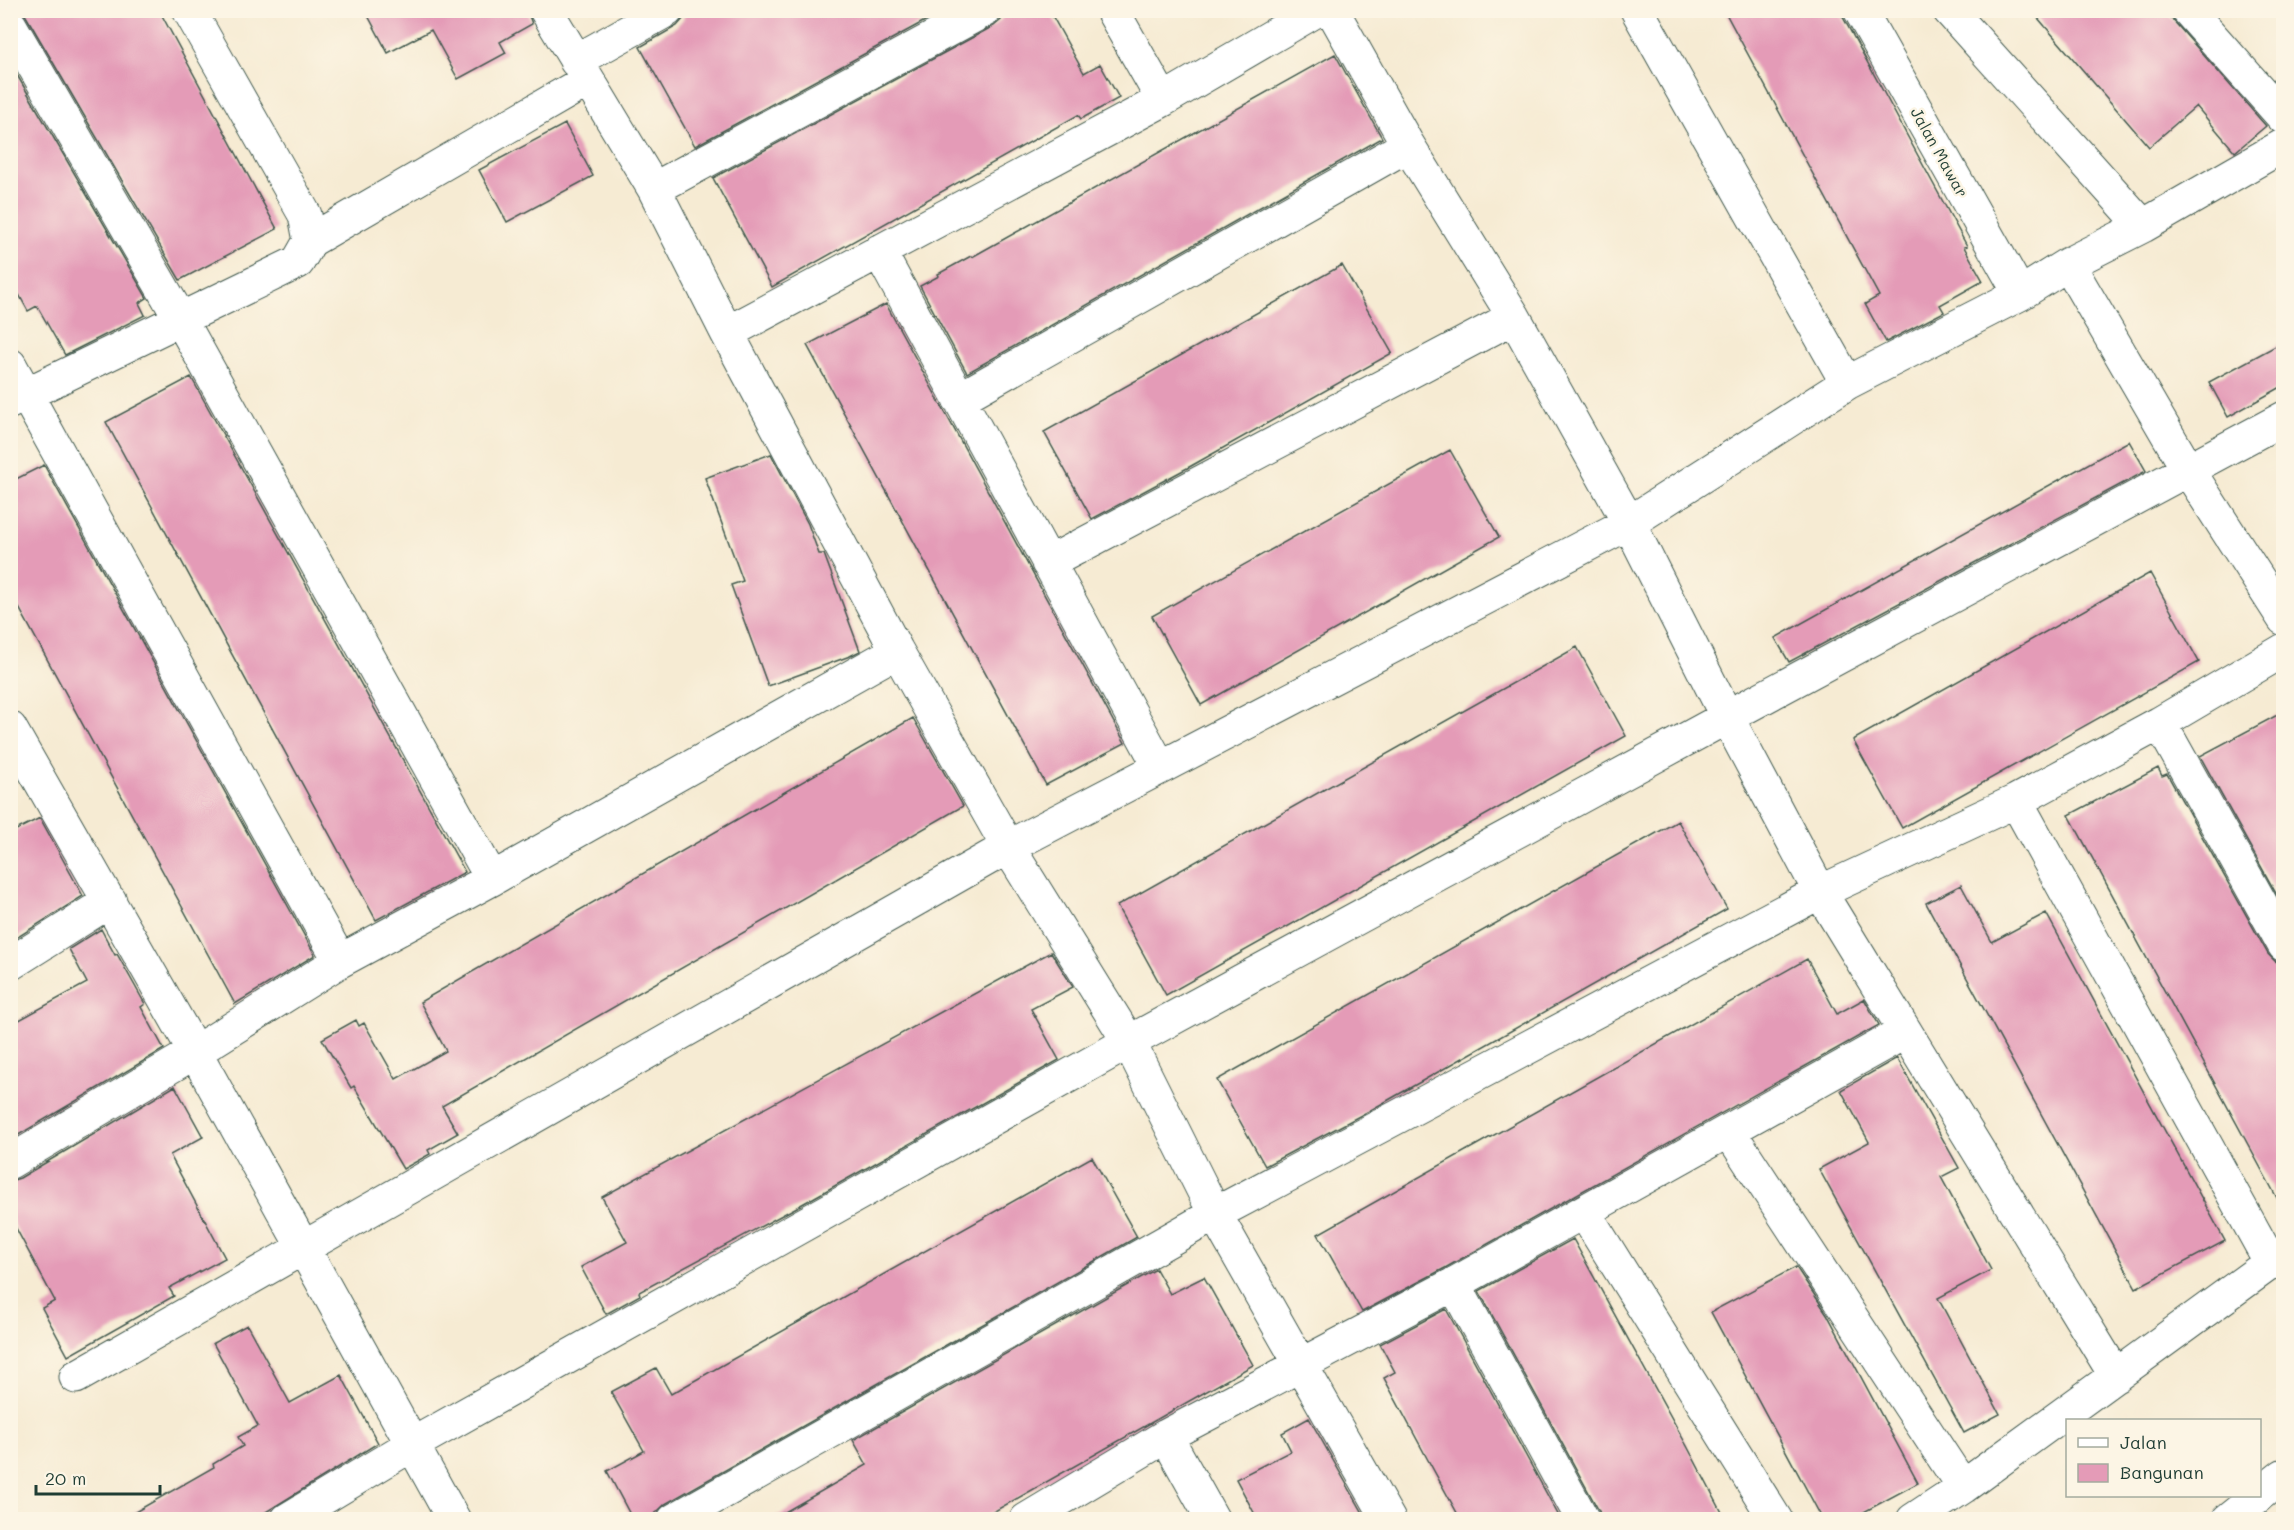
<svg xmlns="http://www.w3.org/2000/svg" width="2294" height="1530" font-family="Mali,sans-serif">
<rect width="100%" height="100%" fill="#fcf5e5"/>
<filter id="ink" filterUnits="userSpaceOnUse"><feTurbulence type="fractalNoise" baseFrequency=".0167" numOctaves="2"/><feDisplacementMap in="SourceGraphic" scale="12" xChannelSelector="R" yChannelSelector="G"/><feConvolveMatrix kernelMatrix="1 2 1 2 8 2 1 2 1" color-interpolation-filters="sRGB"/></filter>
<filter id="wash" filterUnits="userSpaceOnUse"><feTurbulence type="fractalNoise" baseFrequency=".008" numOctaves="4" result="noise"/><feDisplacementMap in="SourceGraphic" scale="24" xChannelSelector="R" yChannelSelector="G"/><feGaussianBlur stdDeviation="1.35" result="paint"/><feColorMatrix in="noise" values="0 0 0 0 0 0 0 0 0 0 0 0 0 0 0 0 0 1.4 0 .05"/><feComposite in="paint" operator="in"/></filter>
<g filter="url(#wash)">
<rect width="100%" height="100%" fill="#f6ebd3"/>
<g id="blocks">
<path fill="#e49bb7" d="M21 10H159L277 229 180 280 26 16Z
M365 10H527L532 24 500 42 506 53 458 79 431 30 388 53Z
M686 10H945L695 146 640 47 677 26 683 19Z
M1004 10H1049L1084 73 1100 64 1119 98 1081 119 1078 115 772 287 713 178 994 26 1001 20Z
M1724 10H1839L1967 246 1964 247 1983 281 1940 305 1944 312 1886 342 1865 304 1879 296Z
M2031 10H2164L2266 126 2235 152 2196 106 2149 147Z
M1335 54 1382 138 967 373 920 286 939 276 938 274 971 256 972 257Z
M10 63 147 298 139 303 145 315 65 355 37 306 28 311 10 278Z
M565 124 593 176 507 222 479 170Z
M1342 265 1392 353 1191 466 1092 519 1044 432Z
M886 304 1125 743 1046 785 807 345Z
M2283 342V386L2228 417 2209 382Z
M191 377 465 872 376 920 106 422Z
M2129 441 2146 471 1789 662 1775 638Z
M1450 450 1499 537 1201 705 1152 616Z
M771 454 808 524 819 554H824L860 651 850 656 768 686 731 585 743 581 705 478Z
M44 465 315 955 235 1004 10 591V482Z
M2150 573 2199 662 1902 828 1853 740Z
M1577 647 1626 736 1166 995 1117 906Z
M2283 712V906L2200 756Z
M913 718 963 806 442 1106 458 1133 428 1150 430 1154 403 1169 354 1086 351 1088 322 1039 356 1020 359 1026 364 1023 396 1079 446 1051 420 1002Z
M2158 768 2162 776 2167 774 2268 954 2275 961 2283 964V1209L2069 815Z
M40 818 83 896 10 942V833Z
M1678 821 1727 909 1369 1111 1265 1166 1217 1080Z
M1961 885 1992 942 2046 913 2225 1241 2136 1288 1926 903Z
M101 929 115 955 117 954 145 1004 141 1007 164 1049 10 1140V1025L87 983 69 949Z
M1051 952 1073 987 1031 1009 1059 1060 797 1207 639 1292 640 1295 606 1314 581 1267 627 1242 602 1197Z
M1807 959 1837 1014 1864 999 1879 1025 1445 1268 1362 1312 1318 1234Z
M1897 1058 1959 1168 1941 1177 1991 1270 1938 1298 2000 1414 1964 1433 1819 1169 1869 1142 1841 1090Z
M175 1086 203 1137 170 1155 225 1258 169 1288 174 1296 68 1356 42 1308 55 1301 10 1217V1181L20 1178Z
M1092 1157 1137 1237 665 1504 657 1512 645 1520H633L607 1471 644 1451 611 1392 656 1368 671 1394Z
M1573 1239 1687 1446 1726 1520H1602L1599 1511 1479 1291Z
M1796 1267 1827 1314 1918 1483 1849 1520H1823L1711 1312Z
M1156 1269 1170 1294 1204 1277 1253 1365 979 1520H771L867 1465 853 1440Z
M1446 1309 1561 1520H1461L1428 1460 1384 1378 1395 1372 1380 1344Z
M247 1325 290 1403 341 1375 378 1443 253 1520H121L214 1467 213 1464 243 1446 238 1437 258 1426 213 1343Z
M1309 1418 1367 1520H1258L1236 1479 1291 1451 1282 1433Z"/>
</g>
</g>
<g filter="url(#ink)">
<use href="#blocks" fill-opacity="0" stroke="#3f574c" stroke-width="1.5"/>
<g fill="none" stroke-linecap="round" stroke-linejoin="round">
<g stroke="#3f574c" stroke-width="35">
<path id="minor" d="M546 10 654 189 727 333 897 651 1008 847 1129 1042 1215 1214 1389 1520
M1112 10 1163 100
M1332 10 1408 145 1514 317 1629 523 1727 717 1820 892 2116 1376
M1637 10 1847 383
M1860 10 2020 294
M1949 10 2143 226
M2188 10 2284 118
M10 25 181 320 492 879
M576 61 667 10
M654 189 985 10
M310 241 588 80
M879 251 1160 767
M2068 264 2187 468 2284 619
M727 333 1163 100 1317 10
M10 365 340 961
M959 399 1408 145
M10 402 298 262 310 241 305 215 189 10
M1048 563 1514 317
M2160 723 2284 945
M10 728 195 1052 454 1520
M2016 801 2271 1263
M10 964 110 901
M1729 1131 1963 1487
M10 1162 195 1052 340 961 492 879 897 651
M1584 1212 1776 1520
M1454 1284 1583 1520
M76 1377 1008 847 1629 523 1847 383 2020 294 2068 264 2143 226 2284 145
M1166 1436 1213 1520
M2260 1494 2284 1475
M287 1520 413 1444 1129 1042 1727 717 2284 418
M674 1520 1215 1214 1820 892 2016 801 2160 723 2284 650
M1026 1520 1166 1436 1454 1284 1905 1032
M1913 1520 1963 1487 2284 1253
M2228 1520 2258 1496"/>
</g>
<use href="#minor" stroke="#fff" stroke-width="33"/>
</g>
</g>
<g text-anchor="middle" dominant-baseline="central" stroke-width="5" stroke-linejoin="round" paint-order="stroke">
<g font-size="16" fill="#1f3d34" stroke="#fcf5e5">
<text transform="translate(1940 152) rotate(61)">Jalan Mawar</text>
</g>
</g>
<rect width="2294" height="1530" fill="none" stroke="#fcf5e5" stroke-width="36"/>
<rect x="2066" y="1419" width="195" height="78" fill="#fcf5e5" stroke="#a4ab9e" stroke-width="1.5"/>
<rect x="2078" y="1438" width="30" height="9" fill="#ffffff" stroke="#a4ab9e" stroke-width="1.5"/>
<text x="2120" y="1449" font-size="18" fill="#1f3d34">Jalan</text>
<rect x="2078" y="1464" width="30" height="18" fill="#e49bb7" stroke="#a4ab9e" stroke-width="1.5"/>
<text x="2120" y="1479" font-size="18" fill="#1f3d34">Bangunan</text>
<path d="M36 1485v9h124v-9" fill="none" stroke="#1f3d34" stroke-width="3"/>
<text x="45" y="1485" font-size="18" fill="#1f3d34" stroke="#fcf5e5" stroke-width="4.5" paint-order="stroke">20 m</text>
</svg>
